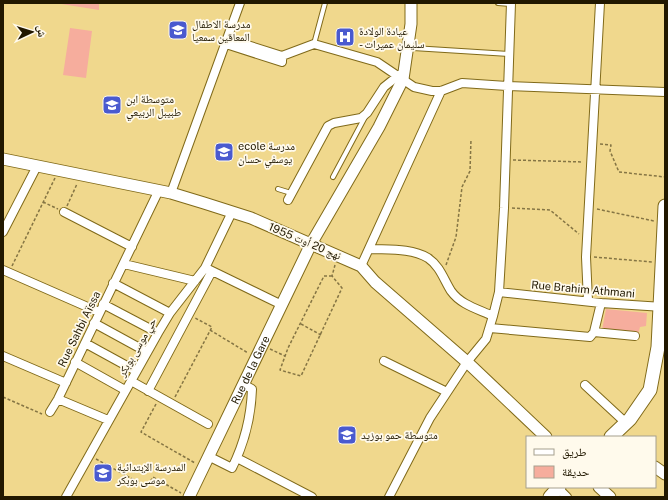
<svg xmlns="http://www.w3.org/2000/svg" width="668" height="500" font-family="'Public Sans','Noto Naskh Arabic',sans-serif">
<rect width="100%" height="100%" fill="#f0d88d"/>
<path fill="#f6ad9d" d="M55 3H99V10Z
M70 28 92 31 86 78 63 75Z
M606 309 647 313 646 326 640 327 638 335 602 330Z"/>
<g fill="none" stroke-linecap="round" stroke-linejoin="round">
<g stroke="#806a1a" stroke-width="6">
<path id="lane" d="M498 3 511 4
M314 44 325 3
M413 48 509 54
M333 177 365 117
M278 189 291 193"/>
</g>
<g stroke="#806a1a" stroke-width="10">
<path id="street" d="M228 39 282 56 314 44 377 62 414 87 432 91H441L462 83 507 86 665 92
M226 44 282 62V56
M171 193 240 3
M288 200 328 126 334 123 361 118 367 113 384 87 399 75
M64 212 132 247
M3 232 37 166
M370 249C389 250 411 248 428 258 440 266 444 280 451 291 461 305 478 309 493 316
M124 264 195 281
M361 266 441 91
M208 269 282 305
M3 270 99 312
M113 283 170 313
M499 292 601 303 663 307
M588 301 586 257 600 3
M103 304 158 333
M94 323 147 352
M490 328 590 337 594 332 601 303
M594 332 635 336
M85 343 136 371
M3 356 66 383
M384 361 447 392
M75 362 125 390
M131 381 208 424
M585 385 626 423
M148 391 212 271
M58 399 108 420
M50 412 58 399 158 192
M208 456 232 468C245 442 251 418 252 389L243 384
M237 458 312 497
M558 488 567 497
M66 497 158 333 170 313 205 268 232 212
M389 497 430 418 467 362 486 339 493 316 499 292 504 208 511 3"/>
</g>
<g stroke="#806a1a" stroke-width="13">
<g id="secondary">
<path d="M3 159 171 193 204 203 251 218 361 266 375 282 467 362 546 437"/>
<path d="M655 467 665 474"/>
<path d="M599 487 610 497"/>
<path id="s1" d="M189 497 311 244 379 127 403 79 411 24V3"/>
</g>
</g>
<g stroke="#806a1a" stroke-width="15">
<path id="primary" d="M611 437 630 419 650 390 658 347 665 206
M550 497 559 487"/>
</g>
<path stroke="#857544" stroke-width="1.5" stroke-dasharray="3 2" stroke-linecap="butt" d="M600 144 611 145 610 151 619 172 665 177
M513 160 583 162
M43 202 58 209
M67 206 77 184
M512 208 550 210 579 234
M597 209 654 221
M594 257 652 262
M446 265 456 237 462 187 470 171 471 139
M12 266 55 178
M332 276H324L288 348 280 370 301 376 342 288 332 276 335 265
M301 324 321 335
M210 330 248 353
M270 349 285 356
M3 397 42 414
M175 397 212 327 195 318
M156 404 141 432 195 463
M96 459 147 487 153 477 181 493"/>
<use href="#lane" stroke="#fff" stroke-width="4"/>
<use href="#street" stroke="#fff" stroke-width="8"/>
<use href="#secondary" stroke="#fff" stroke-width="11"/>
<use href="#primary" stroke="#fff" stroke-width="13"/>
</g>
<defs>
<g id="school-square" transform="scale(1)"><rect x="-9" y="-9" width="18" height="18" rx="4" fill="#4a5acf" stroke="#fffaec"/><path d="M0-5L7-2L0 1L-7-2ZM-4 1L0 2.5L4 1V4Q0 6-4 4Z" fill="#fff"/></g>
<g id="hospital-square" transform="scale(1)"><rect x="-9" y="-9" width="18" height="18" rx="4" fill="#4a5acf" stroke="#fffaec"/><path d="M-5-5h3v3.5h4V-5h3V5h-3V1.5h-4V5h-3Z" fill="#fff"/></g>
</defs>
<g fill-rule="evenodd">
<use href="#school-square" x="178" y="30"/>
<use href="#hospital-square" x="345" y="37"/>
<use href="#school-square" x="112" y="105"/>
<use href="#school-square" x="224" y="152"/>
<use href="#school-square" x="347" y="435"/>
<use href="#school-square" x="103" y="473"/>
</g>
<g text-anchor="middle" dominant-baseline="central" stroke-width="3.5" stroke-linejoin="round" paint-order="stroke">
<g font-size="11" fill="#211800" stroke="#fffaec" text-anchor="start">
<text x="192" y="24">مدرسة الاطفال<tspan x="192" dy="13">المعاقين سمعيا</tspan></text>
<text x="359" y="31">عيادة الولادة<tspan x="359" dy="13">- سليمان عميرات</tspan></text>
<text x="126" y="99">متوسطة ابن<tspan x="126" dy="13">طبيبل الربيعي</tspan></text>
<text x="238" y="146">ecole مدرسة<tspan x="238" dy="13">يوسفي حسان</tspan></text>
<text x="361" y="435">متوسطة حمو بوزيد</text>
<text x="117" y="467">المدرسة الإبتدائية<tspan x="117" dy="13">موسى بوبكر</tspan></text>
</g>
<g font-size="11" fill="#211800" stroke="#fffaec">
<text transform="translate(305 241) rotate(23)">نهج 20 أوت 1955</text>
<text transform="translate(583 289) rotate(5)">Rue Brahim Athmani</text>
<text transform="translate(79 329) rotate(-64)">Rue Sahbi Aïssa</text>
<text transform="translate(137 347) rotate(-60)">حي موسى بوبكر</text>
<text stroke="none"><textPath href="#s1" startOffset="141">Rue de la Gare</textPath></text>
</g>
</g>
<rect width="668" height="500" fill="none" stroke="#211800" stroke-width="8"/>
<rect x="526" y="436" width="130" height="52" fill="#fffaec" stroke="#a6a08e"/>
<rect x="534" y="449" width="20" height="6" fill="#ffffff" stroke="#a6a08e"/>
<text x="562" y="456" font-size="12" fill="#211800">طريق</text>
<rect x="534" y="466" width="20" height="12" fill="#f6ad9d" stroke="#a6a08e"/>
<text x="562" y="476" font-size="12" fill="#211800">حديقة</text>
<g transform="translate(32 32) rotate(86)" stroke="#fffaec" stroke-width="3" paint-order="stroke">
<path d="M0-3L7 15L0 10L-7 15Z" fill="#211800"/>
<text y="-6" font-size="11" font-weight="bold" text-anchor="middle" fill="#211800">ش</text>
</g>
</svg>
